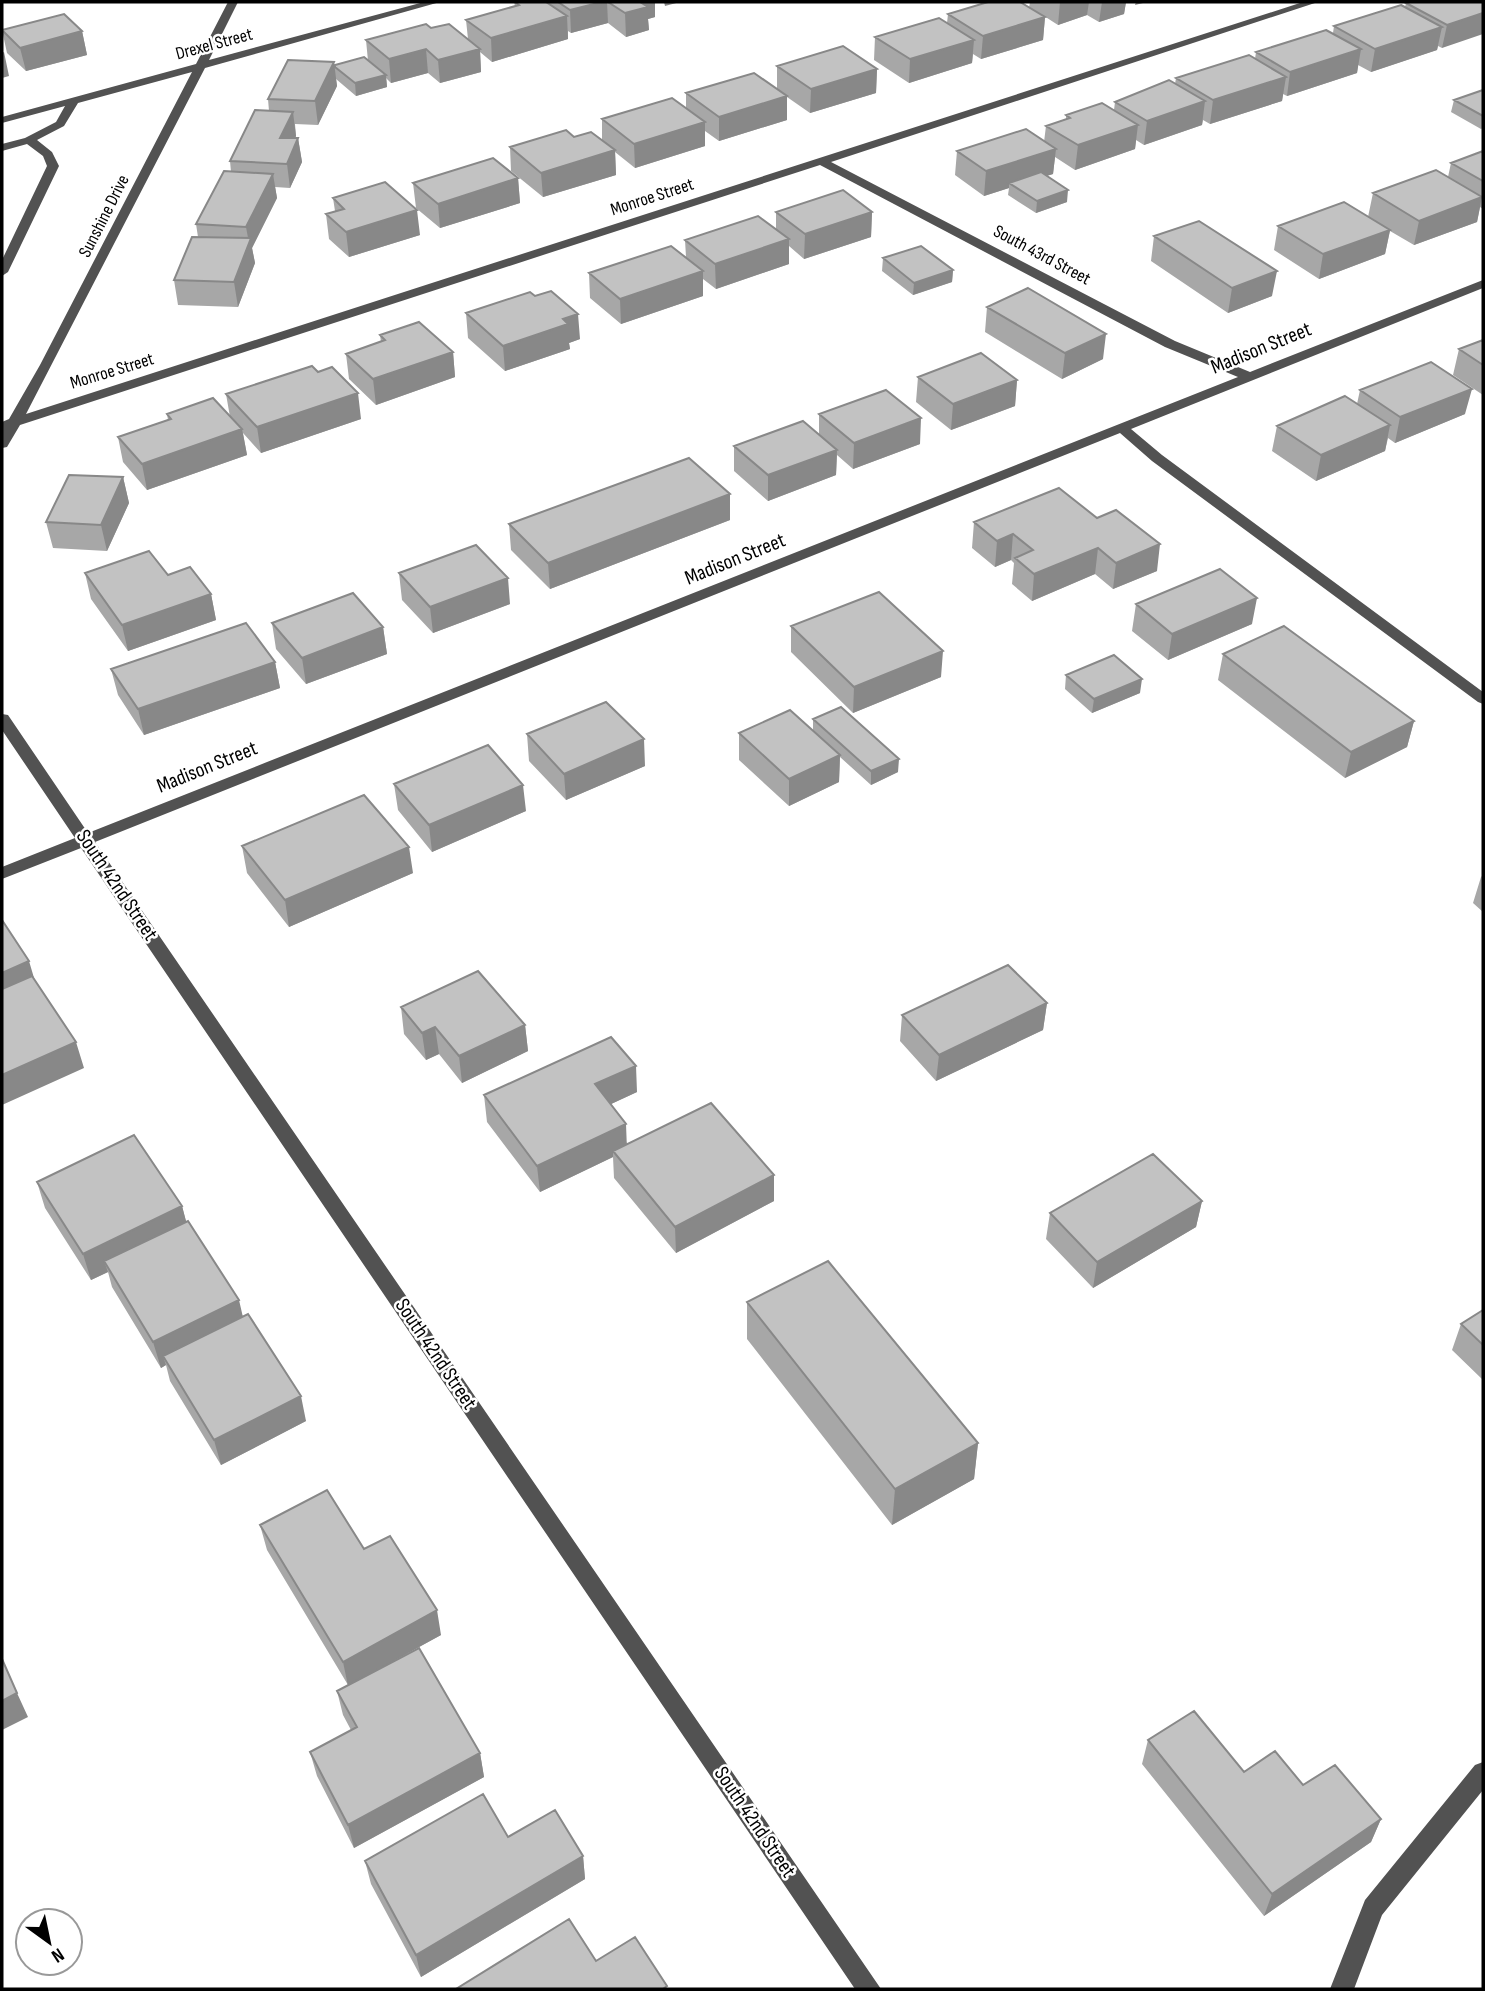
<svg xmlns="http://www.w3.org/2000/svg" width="1485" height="1991" font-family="'Sofia Sans Condensed',sans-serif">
<rect width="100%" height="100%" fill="#fff"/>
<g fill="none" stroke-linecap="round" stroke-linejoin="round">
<path fill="#525252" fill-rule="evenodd" d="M228 2H238L209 60 424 2H440L205 68 26 414 1303 2H1318L831 162 1175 341 1250 372 1483 280V288L1131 429 1162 455 1483 692V704L1478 702 1152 461 1120 433 95 842 881 1989H855L81 848 2 879V867L75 838 2 730V714L8 715 88 833 1238 377 1165 347 820 165 20 425 7 447 2 448V422L9 419 40 365 192 72 78 103 64 126 37 140 52 152 59 166 8 272 2 276V260L47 166 43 156 27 144 2 151V144L25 138 56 122 65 106 2 123V117L196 64Z
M1483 1762V1790L1382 1915 1354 1989H1330L1365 1900 1475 1765Z"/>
</g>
<path fill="#a7a7a7" d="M514 2H655V17L648 19 649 30 626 37 608 23 571 33 568 31V39L492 62 480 52 481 72 440 83 428 73 391 83 386 78 387 87 356 96 336 79 337 86 318 125 295 124 296 136 295 138H298L302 162 290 188 275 187 277 198 252 248 255 263 238 307 178 305 174 280 198 237 196 224 231 172 230 161 269 111 268 99 335 65 368 61 366 40 431 28 468 39 466 20 515 6Z
M1030 2H1126L1124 14 1099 22 1087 15 1058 25 1044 16 1045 17 1043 40 981 59 973 54 972 63 909 83 874 60 875 37 947 23 948 14 1029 8Z
M1483 2 1442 48 1438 46 1437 50 1371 72 1358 65 1357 73 1287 96 1283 94 1282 101 1210 124 1203 120 1202 125 1144 145 1136 140 1135 149 1075 170 1055 157 1053 174 1046 176 1067 202 1036 213 1008 195 1009 188 984 196 955 175 957 151 1044 142 1046 126 1066 119V115L1114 110 1115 102 1175 84 1176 78 1255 59 1256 52 1333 33 1334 26 1405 7 1406 3Z
M2 30 82 31 87 55 26 71 7 53Z
M777 66 877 69 876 93 810 113 787 97V120L719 141 705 131V146L635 168 615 152 616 175 543 197 511 171 510 147 602 141V119L686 108V93L777 89Z
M1483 90V128L1481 129 1451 112 1454 100Z
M1483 151V209L1480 207 1477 222 1414 245 1390 231 1385 254 1319 279 1274 250 1278 226 1368 217 1373 193 1448 177 1451 163Z
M518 178 520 203 440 228 416 208 413 183Z
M333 198 420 235 349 257 329 239 326 214 335 211Z
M776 212H872L871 237 804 259 789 246V264L716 289 703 279V296L621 324 590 298 589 273 686 257 685 240 776 229Z
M1154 236 1272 296 1228 313 1151 261Z
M883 258 953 270 952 282 913 295 882 271Z
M987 307 1103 359 1062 379 985 332Z
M466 313 580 339 569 343 570 349 505 371 468 338Z
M380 335 453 352 455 377 376 405 349 379 346 354 381 342Z
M1483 340V395L1453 375 1459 349Z
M918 377 1017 380 1015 406 951 430 916 402Z
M1360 390 1465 414 1395 443 1388 438 1385 451 1316 481 1272 451 1277 426 1357 404Z
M226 394 361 419 261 453 243 433 247 455 147 490 123 462 118 437 168 420 167 414 230 417Z
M819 414 920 444 853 469 837 455 836 475 768 501 734 471V446L819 434Z
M123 477 129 503 107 551 53 548 46 522Z
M1059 488 1157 571 1113 589 1095 574 1032 601 1012 584 1014 563 1011 560 995 567 972 548 974 522Z
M730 520 550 589 511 550 509 524Z
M85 573 168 575 211 594 216 620 128 651 91 599Z
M399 573 510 604 433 633 402 600Z
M1136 604 1252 624 1168 660 1132 631Z
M272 623 383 627 387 654 306 684 276 649Z
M791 626 941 677 853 713 791 652Z
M1223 654 1414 721 1407 747 1345 778 1218 680Z
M275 662 280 688 144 735 118 695 111 669Z
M1066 675 1140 693 1092 713 1065 689Z
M813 719 898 772 871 785 840 757 839 782 789 806 739 760V733L813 731Z
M527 734 645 766 566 800 529 761Z
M394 784 526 811 432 852 398 810Z
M242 846 413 873 289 927 247 873Z
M1483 875V912L1473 903 1481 877Z
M1047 1003 1043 1030 936 1081 900 1041 902 1015Z
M401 1007 525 1025 528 1051 462 1083 439 1054 426 1060 404 1034Z
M637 1092 611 1104 627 1144 774 1201 676 1253 614 1178 613 1157 540 1192 487 1122 484 1095Z
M37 1182 182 1206 186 1222 306 1421 221 1465 170 1381 166 1365 161 1368 112 1287 108 1272 91 1280 45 1208Z
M1202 1201 1196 1227 1093 1288 1046 1239 1050 1213Z
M747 1302 978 1443 974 1479 892 1525 747 1339Z
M1483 1310V1380L1452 1350 1461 1324Z
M260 1525 364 1549 441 1635 395 1660 480 1753 484 1777 354 1848 317 1776 310 1752 351 1730 343 1715 337 1691 348 1685 267 1550Z
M1148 1740 1244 1772 1303 1785 1381 1819 1371 1842 1264 1916 1142 1764Z
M508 1837 583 1856 585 1879 421 1977 371 1884 365 1861Z"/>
<path fill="#888" d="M602 2H607L608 23 571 33 570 10Z
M637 2H655V17L648 19 649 30 626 37 625 13Z
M664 2H680L665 6Z
M1060 2H1089L1087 15 1058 25Z
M1102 2H1126L1124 14 1099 22Z
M1136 2H1147L1135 5Z
M1483 13V34L1442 48 1447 25Z
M567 16 568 39 492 62 491 38Z
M1045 17 1043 40 981 59 983 36Z
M1442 27 1437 50 1371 72 1375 49Z
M82 31 87 55 26 71 20 48Z
M974 40 972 63 909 83 910 59Z
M426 49 428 73 391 83 389 59Z
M480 49 481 72 440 83 438 60Z
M1361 49 1357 73 1287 96 1290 72Z
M4 52 9 76 2 78V53Z
M334 62 337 86 318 125 315 101Z
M877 69 876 93 810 113 811 89Z
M386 75 387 87 356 96 355 83Z
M1286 77 1282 101 1210 124 1213 100Z
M787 96V120L719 141V117Z
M1205 101 1202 125 1144 145 1147 121Z
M293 112 296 136 284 162 280 138Z
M705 122V146L635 168 634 144Z
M1138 125 1135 149 1075 170 1078 145Z
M298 138 302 162 290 188 287 164Z
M1056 149 1053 174 1014 186 1009 183V188L984 196 986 171Z
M615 150 616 175 543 197 541 173Z
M273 174 277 198 252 248 255 263 238 307 234 282 249 243 246 227Z
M518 178 520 203 440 228 438 204Z
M1068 190 1067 202 1036 213 1037 201Z
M1482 197 1477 222 1414 245 1419 221Z
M417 210 420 235 349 257 346 232Z
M872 212 871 237 804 259 805 234Z
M1390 230 1385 254 1319 279 1323 254Z
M789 239V264L716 289 715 264Z
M953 270 952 282 913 295 914 283Z
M703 271V296L621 324 620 299Z
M1277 271 1272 296 1228 313 1232 288Z
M578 314 580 339 569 343 570 349 505 371 503 346 563 319Z
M1106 334 1103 359 1062 379 1065 353Z
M453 352 455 377 376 405 373 379Z
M1017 380 1015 406 951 430 953 404Z
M1472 389 1465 414 1395 443 1400 417Z
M358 393 361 419 261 453 257 427Z
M921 418 920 444 853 469 854 443Z
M1390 425 1385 451 1316 481 1321 455Z
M242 429 247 455 147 490 142 464Z
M837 450 836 475 768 501V475Z
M123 477 129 503 107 551 101 525Z
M730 494V520L550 589 548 563Z
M1013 534 1011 560 995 567 997 541Z
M1160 544 1157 571 1113 589 1116 563Z
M1098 548 1095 574 1032 601 1034 574Z
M508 578 510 604 433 633 430 607Z
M211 594 216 620 128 651 122 625Z
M1257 598 1252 624 1168 660 1172 634Z
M383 627 387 654 306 684 302 658Z
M943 651 941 677 853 713 854 687Z
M275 662 280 688 144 735 138 709Z
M1142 679 1140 693 1092 713 1094 699Z
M1414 721 1407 747 1345 778 1351 752Z
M644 739 645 766 566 800 564 774Z
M840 755 839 782 789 806V779Z
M899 759 898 772 871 785V771Z
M523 785 526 811 432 852 429 825Z
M409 847 413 873 289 927 285 900Z
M29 961 37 988 2 1003V973Z
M1047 1003 1043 1030 936 1081 939 1055Z
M525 1025 528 1051 462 1083 459 1056Z
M435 1027 439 1054 426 1060 422 1033Z
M76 1042 84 1068 2 1105V1075Z
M636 1066 637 1092 596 1111 595 1084Z
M626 1124 627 1150 613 1151V1157L540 1192 537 1166Z
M774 1175V1201L676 1253 675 1227Z
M1202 1201 1196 1227 1093 1288 1097 1262Z
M182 1206 189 1232 104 1261 108 1272 91 1280 83 1254Z
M239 1300 245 1326 163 1356 166 1365 161 1368 153 1342Z
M301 1396 306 1421 221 1465 214 1440Z
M978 1443 974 1479 892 1525 895 1489Z
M437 1610 441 1635 348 1686 343 1662Z
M17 1693 28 1717 2 1730V1701Z
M480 1753 484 1777 354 1848 348 1825Z
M1381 1819 1371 1842 1264 1916 1272 1894Z
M583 1856 585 1879 421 1977 416 1955Z"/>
<path fill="#c2c2c2" stroke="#888" stroke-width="2" d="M515 2H546L567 16 491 38 466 20 519 5Z
M558 2H602L570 10Z
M608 2H640L648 7 625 13Z
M988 2H1020L1045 17 983 36 948 14Z
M1410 2H1483V13L1447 25 1406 3Z
M1401 5 1442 27 1375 49 1334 26Z
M64 14 82 31 20 48 2 30Z
M939 18 974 40 910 59 875 37Z
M426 24 431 28 449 24 480 49 438 60 426 49 389 59 366 40Z
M1326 30 1361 49 1290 72 1256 52Z
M843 46 877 69 811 89 777 66Z
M1249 55 1286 77 1213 100 1176 78Z
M364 57 386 75 355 83 335 67V65Z
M288 60 334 62 315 101 268 99Z
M754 73 787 96 719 117 686 93Z
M1169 80 1205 101 1147 121 1115 102Z
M1483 90V116L1454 100Z
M672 98 705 122 634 144 602 119Z
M1102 103 1138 125 1078 145 1046 126 1070 118 1066 115Z
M255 110 293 112 280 138H298L287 164 230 161Z
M1026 129 1056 149 986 171 957 151Z
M566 130 574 137 591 132 615 150 541 173 510 147Z
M1483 151V181L1451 163Z
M493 158 518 178 438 204 413 183Z
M1436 170 1482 197 1419 221 1373 193Z
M224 171 273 174 246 227 196 224Z
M1041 172 1068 190 1037 201 1009 183Z
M385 182 417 210 346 232 326 214 344 209 333 198Z
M843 190 872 212 805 234 776 212Z
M1344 202 1390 230 1323 254 1278 226Z
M758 216 789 239 715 264 685 240Z
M1199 221 1277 271 1232 288 1154 236Z
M192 237 251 238 234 282 174 280Z
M671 246 703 271 620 299 589 273Z
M921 246 953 270 914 283 883 258Z
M1028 288 1106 334 1065 353 987 307Z
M551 291 578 314 563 319 568 324 503 346 466 313 530 292 535 296Z
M419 322 453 352 373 379 346 354 385 340 380 335Z
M1483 340V365L1459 349Z
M981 353 1017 380 953 404 918 377Z
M1431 362 1472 389 1400 417 1360 390Z
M312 366 318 372 332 367 358 393 257 427 226 394Z
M886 390 921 418 854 443 819 414Z
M1345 396 1390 425 1321 455 1277 426Z
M213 398 242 429 142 464 118 437 171 419 167 414Z
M803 421 837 450 768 475 734 446Z
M689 458 730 494 548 563 509 524Z
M69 475 123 477 101 525 46 522Z
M1059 488 1097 518 1116 510 1160 544 1116 563 1098 548 1034 574 1015 558 1033 550 1013 534 997 541 974 522Z
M476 545 508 578 430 607 399 573Z
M149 551 168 575 190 567 211 594 122 625 85 573Z
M1220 569 1257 598 1172 634 1136 604Z
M879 592 943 651 854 687 791 626Z
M353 593 383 627 302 658 272 623Z
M246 623 275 662 138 709 111 669Z
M1284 626 1414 721 1351 752 1223 654Z
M1114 655 1142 679 1094 699 1066 675Z
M606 702 644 739 564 774 527 734Z
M841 707 899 759 871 771 813 719Z
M790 710 840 755 789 779 739 733Z
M488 745 523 785 429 825 394 784Z
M364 795 409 847 285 900 242 846Z
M2 920 29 961 2 973Z
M1008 965 1047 1003 939 1055 902 1015Z
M478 971 525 1025 459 1056 435 1027 422 1033 401 1007Z
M32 976 76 1042 2 1075V989Z
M611 1037 636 1066 595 1084 626 1124 537 1166 484 1095Z
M711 1103 774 1175 675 1227 613 1151Z
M134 1135 182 1206 83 1254 37 1182Z
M1153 1154 1202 1201 1097 1262 1050 1213Z
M188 1221 239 1300 153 1342 104 1261Z
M828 1261 978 1443 895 1489 747 1302Z
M1483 1310V1345L1461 1324Z
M248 1314 301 1396 214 1440 163 1356Z
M327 1490 364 1549 390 1536 437 1610 343 1662 260 1525Z
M419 1648 480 1753 348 1825 310 1752 357 1727 337 1691Z
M2 1659 17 1693 2 1701Z
M1194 1711 1244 1772 1275 1751 1303 1785 1335 1765 1381 1819 1272 1894 1148 1740Z
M483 1794 508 1837 555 1810 583 1856 416 1955 365 1861Z
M569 1919 596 1961 635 1937 667 1986 663 1989H456Z"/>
<g text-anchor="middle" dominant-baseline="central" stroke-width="5" stroke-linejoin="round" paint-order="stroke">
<g font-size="18" fill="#000" stroke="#fff">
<text transform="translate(214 44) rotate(-15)">Drexel Street</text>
<text transform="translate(652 197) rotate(-18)">Monroe Street</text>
<text transform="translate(104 216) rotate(-63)">Sunshine Drive</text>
<text transform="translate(1042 255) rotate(28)">South 43rd Street</text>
<text transform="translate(112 371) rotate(-17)">Monroe Street</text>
</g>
<g font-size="21" fill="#000" stroke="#fff">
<text transform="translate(1261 348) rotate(-22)">Madison Street</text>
<text transform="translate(735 559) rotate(-22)">Madison Street</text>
<text transform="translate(207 767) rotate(-22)">Madison Street</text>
<text transform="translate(117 885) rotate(56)">South 42nd Street</text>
<text transform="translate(436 1354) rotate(56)">South 42nd Street</text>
<text transform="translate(755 1822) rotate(56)">South 42nd Street</text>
</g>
</g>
<rect width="1485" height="1991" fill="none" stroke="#000000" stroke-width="7"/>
<g transform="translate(49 1942) rotate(147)"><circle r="33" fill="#ffffff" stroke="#999999" stroke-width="2"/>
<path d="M0-5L12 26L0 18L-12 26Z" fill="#000000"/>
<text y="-10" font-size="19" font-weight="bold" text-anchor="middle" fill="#000000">N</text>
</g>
</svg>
